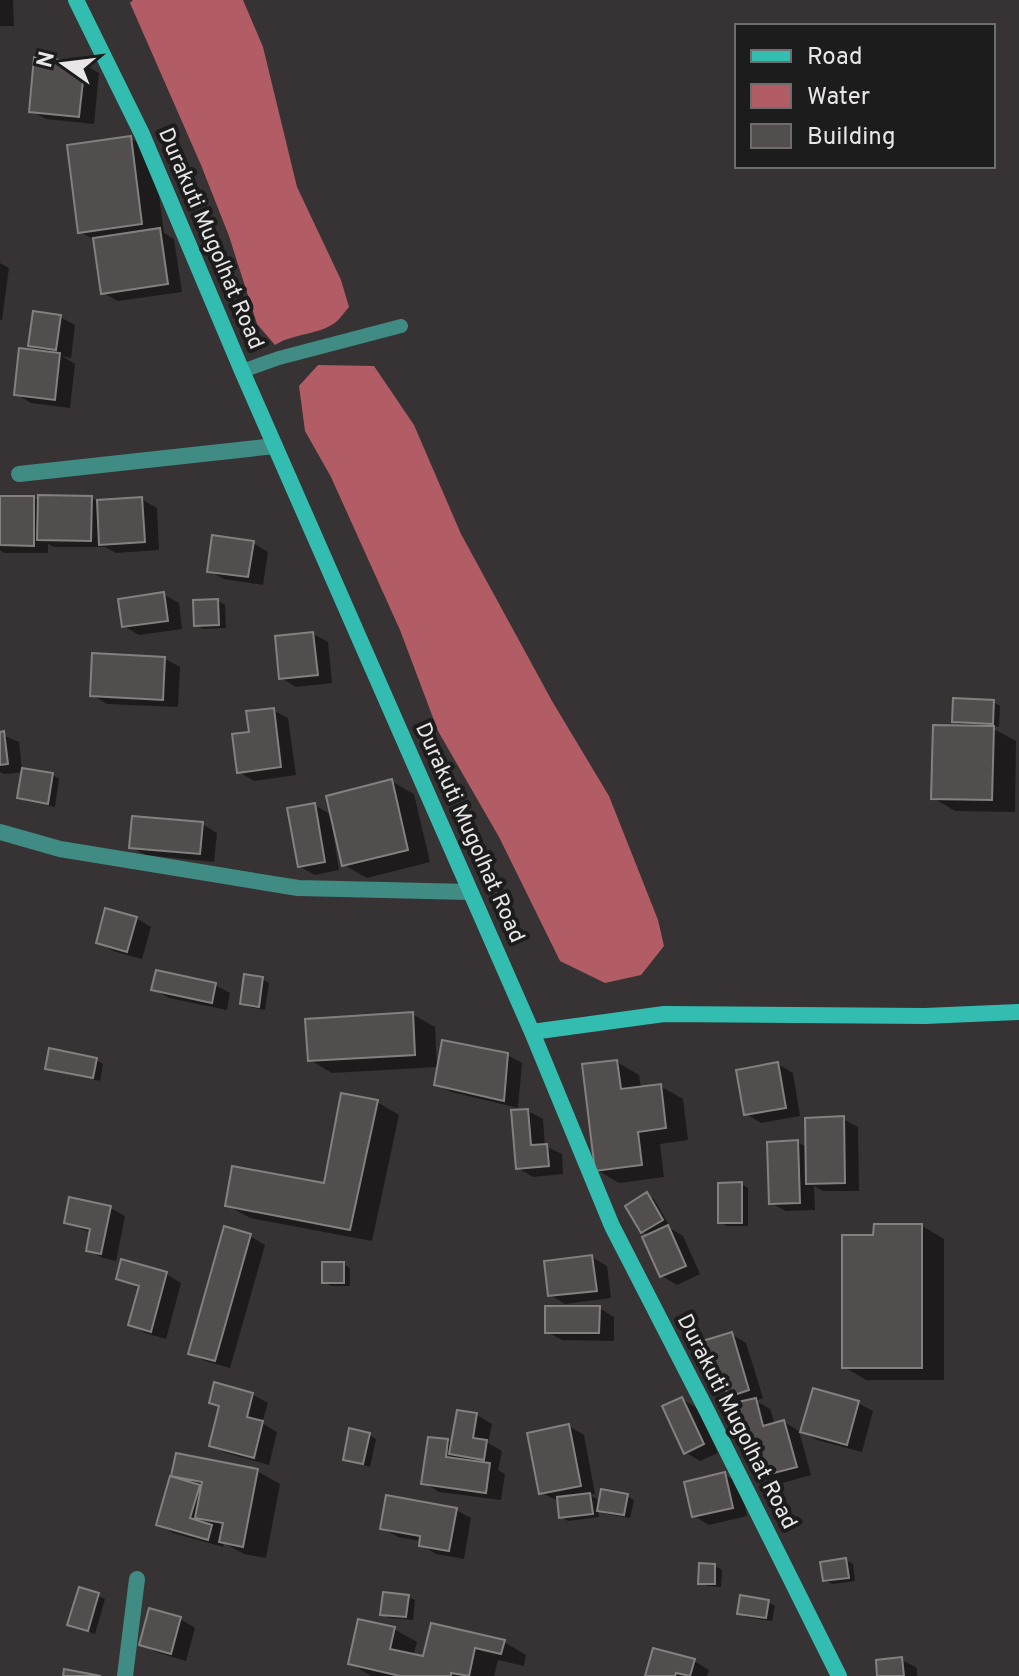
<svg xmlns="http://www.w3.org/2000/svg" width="1019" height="1676" font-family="Overpass,sans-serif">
<rect width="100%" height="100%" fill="#373334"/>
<path fill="#b25d65" d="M133 0H243L263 47 297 187 341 280 349 307C345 311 341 318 336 322 319 335 294 333 275 345L257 324 229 236 201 165 130 3Z
M318 365 374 366 414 425 461 534 552 701 609 796 658 920 664 946 641 975 605 983 560 961 499 837 438 731 400 630 331 477 305 431 299 386Z"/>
<path fill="#0007" d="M0 0H13L14 26H0Z
M84 64 99 73 94 124 46 119 31 111Z
M130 138 153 151 164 233 174 239 182 292 118 301 103 293 95 240 80 232Z
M0 263 9 268 2 320H0Z
M60 317 75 325 71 358 62 356 75 364 70 408 31 403 16 394 43 353 30 345Z
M0 498H34L40 502 92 498 98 502 141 499 157 508 159 550 116 553 105 547H54L48 544V553H4L0 550Z
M253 543 268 552 263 585 224 579 209 571Z
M163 594 179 603 182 629 139 635 124 626Z
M218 601 225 605 226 628 203 629 196 625Z
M313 634 328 642 332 683 296 687 281 678Z
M165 659 180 667 178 707 107 704 92 695Z
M993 702 1000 706 999 727H990L1016 741 1015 812 955 811 933 798 965 728 954 721Z
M273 710 288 718 296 775 254 781 239 772 251 733Z
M0 734 19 742 22 769 53 775 59 779 55 807 26 801 19 797 24 772 4 774 0 772Z
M391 781 414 794 430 862 367 878 344 865 335 826H332L339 870 315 875 299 866 314 805 332 815Z
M202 824 217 833 214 862 146 855 131 847Z
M136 918 151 927 142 959 113 951 98 942Z
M262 979 269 983 265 1010 249 1007 242 1003Z
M215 985 230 993 227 1010 169 998 154 989Z
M412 1014 435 1027 437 1067 332 1073 310 1060Z
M507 1055 522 1063 518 1108 451 1092 436 1084Z
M96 1060 103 1064 100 1081 54 1071 47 1068Z
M617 1062 639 1075 641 1088 660 1086 683 1099 688 1140 660 1144 664 1177 619 1183 597 1170Z
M778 1064 793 1073 800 1116 761 1123 746 1114Z
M377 1102 399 1115 372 1241 250 1218 227 1205 326 1186Z
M528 1111 543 1119 545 1146 562 1154 563 1174 533 1177 518 1168Z
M843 1119 858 1127 859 1191H823L814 1186 815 1210 786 1211 771 1203 797 1142 808 1148Z
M741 1184 748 1188V1226H727L720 1222Z
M647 1195 654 1199 669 1225 666 1226 683 1236 700 1274 677 1285 662 1276 650 1236 643 1232Z
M110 1208 125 1216 116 1261 103 1258 88 1250 91 1233 66 1222Z
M922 1226 944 1239V1380H866L844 1367 875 1237Z
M250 1236 265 1245 230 1368 205 1361 190 1353Z
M592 1257 607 1266 611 1298 565 1304 550 1295Z
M343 1264 350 1268V1286H331L324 1282Z
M166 1274 181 1283 166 1339 145 1333 130 1324 140 1289 118 1278Z
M599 1308 614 1317V1341L562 1340 547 1332Z
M731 1334 746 1343 763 1398 756 1401 770 1409 775 1425 784 1422 799 1431 811 1475 775 1485 760 1476 740 1402 729 1395 727 1387 709 1379Z
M216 1384 253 1395 268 1403 262 1423 277 1432 269 1465 226 1453 211 1445 221 1407 211 1402Z
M682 1399 697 1408 718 1453 700 1461 685 1452Z
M858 1403 873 1411 862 1452 817 1440 802 1431Z
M477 1415 492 1424 488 1443 502 1451 498 1470 505 1474 501 1500 439 1492 424 1483 448 1441 453 1444Z
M569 1426 584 1435 595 1494 590 1495 597 1499 599 1517 568 1521 561 1517 559 1501 541 1493Z
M369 1435 376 1439 370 1467 345 1459Z
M257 1471 280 1484 266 1558 244 1554 224 1543 223 1547 173 1533 158 1524 183 1480 174 1475Z
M725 1475 740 1483 747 1516 709 1525 694 1516Z
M627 1496 634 1500 630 1518 606 1514 599 1510Z
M456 1510 471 1518 464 1559 436 1554 421 1545V1541L398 1537 383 1528Z
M846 1560 853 1564 855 1581 832 1584 825 1580Z
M715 1566 722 1570 721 1587 707 1586 700 1582Z
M80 1589 105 1599 95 1634 70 1624Z
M408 1597 415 1600 413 1620 389 1618 382 1614Z
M768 1602 775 1606 772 1621 746 1617 739 1613Z
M180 1619 195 1628 186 1661 156 1652 141 1644Z
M433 1626 504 1642 526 1655 524 1666 498 1660 494 1676H371L350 1663 394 1629 417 1642 413 1656 425 1658Z
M902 1660 917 1668V1676H879Z
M694 1661 709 1670 707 1676H648Z"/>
<path fill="#524e4e" stroke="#848080" stroke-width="2" d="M34 57 85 63 79 117 29 112Z
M131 136 142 224 78 233 67 145Z
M160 228 168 284 101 294 93 238Z
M33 311 61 315 56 350 28 346Z
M19 348 60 353 55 400 14 395Z
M38 495 92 496 91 541 37 540Z
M0 496H34V546L0 545Z
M142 497 145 542 99 545 97 500Z
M212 535 254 541 248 577 207 572Z
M164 592 168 621 122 627 118 599Z
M218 599 219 625 194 626 193 600Z
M313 632 318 675 279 679 275 636Z
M92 653 165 657 163 700 90 696Z
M953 698 994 700 993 724 952 722Z
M274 708 281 767 237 773 232 734 249 732 246 711Z
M933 725 994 726 992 800 931 799Z
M4 731 8 764 0 765V732Z
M22 768 53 773 48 804 17 798Z
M392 779 408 850 342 866 326 796Z
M315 803 325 862 298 867 287 808Z
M132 816 203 822 200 854 129 848Z
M105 908 137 917 127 952 96 943Z
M156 970 216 983 212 1003 151 990Z
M244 974 263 977 259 1007 240 1004Z
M413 1012 415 1055 308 1061 305 1019Z
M442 1040 508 1053 504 1101 434 1085Z
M49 1048 97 1058 93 1078 45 1069Z
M617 1060 621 1089 661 1084 666 1128 638 1132 642 1165 595 1171 582 1064Z
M778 1062 786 1108 744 1115 736 1070Z
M341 1093 378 1100 350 1230 225 1206 232 1166 324 1183Z
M528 1109 531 1145 547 1144 549 1166 516 1169 511 1110Z
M844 1116 845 1183 806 1184 805 1118Z
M798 1140 800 1203 769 1204 767 1142Z
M742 1182V1223H718V1183Z
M647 1192 663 1220 641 1233 625 1206Z
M69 1197 111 1206 101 1254 86 1251 90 1229 64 1223Z
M874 1224H922V1368H842V1235H873Z
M668 1225 686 1266 660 1277 642 1237Z
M224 1226 251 1234 215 1361 188 1354Z
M592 1255 597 1291 548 1296 544 1261Z
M121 1259 167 1272 151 1332 128 1325 139 1286 116 1279Z
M322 1262H344V1283H322Z
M545 1306H600L599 1333H545Z
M732 1332 749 1390 728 1397 722 1376 708 1381 696 1343Z
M214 1382 253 1393 247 1417 263 1421 254 1458 209 1446 219 1406 209 1403Z
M813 1388 859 1401 847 1445 800 1432Z
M682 1397 704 1444 684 1454 662 1406Z
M756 1398 763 1426 784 1420 797 1467 758 1477 738 1402Z
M457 1410 477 1413 473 1438 487 1440 484 1460 449 1454Z
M569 1424 581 1486 539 1494 527 1433Z
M349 1428 370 1433 363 1464 343 1460Z
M428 1437 448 1439 446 1457 490 1463 486 1493 421 1484Z
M176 1453 258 1469 243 1547 219 1542 223 1523 195 1518 202 1482 171 1476Z
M725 1472 733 1508 692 1517 684 1482Z
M170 1476 200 1485 190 1518 212 1525 208 1540 156 1525Z
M601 1489 628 1494 624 1515 597 1511Z
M590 1493 593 1514 559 1518 557 1497Z
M386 1495 457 1508 449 1551 419 1546 420 1536 380 1529Z
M846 1558 849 1578 823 1581 820 1562Z
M699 1563 715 1564V1584H698Z
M79 1587 99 1593 88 1631 67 1625Z
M383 1592 409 1595 406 1617 380 1615Z
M740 1595 769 1600 766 1618 737 1614Z
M149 1608 181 1617 171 1654 139 1645Z
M358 1619 395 1627 390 1649 423 1656 431 1623 505 1640 501 1654 475 1648 469 1676 451 1673V1676H400L348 1664Z
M653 1648 695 1659 690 1676 676 1673 675 1676H645Z
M902 1657 904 1676H877L876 1660Z
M64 1669 101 1676H63Z"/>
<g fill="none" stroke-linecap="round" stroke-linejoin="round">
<path stroke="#408c84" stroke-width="14" d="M242 371 279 358 401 326"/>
<path stroke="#408c84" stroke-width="16" d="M19 474 275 446
M0 832 60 849 298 888 470 892
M125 1676 137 1579"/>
<path stroke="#32bdb0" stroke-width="16" d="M76 0 142 134 242 371 532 1032 612 1226 706 1409 839 1676
M532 1032 664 1014 925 1016 1019 1012"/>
</g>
<g text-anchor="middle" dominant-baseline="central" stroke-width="8" stroke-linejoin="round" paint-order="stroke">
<g font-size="22" fill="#e8e6e6" stroke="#1d1c1c">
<text transform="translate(210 239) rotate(67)">Durakuti Mugolhat Road</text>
<text transform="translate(469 833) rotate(66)">Durakuti Mugolhat Road</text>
<text transform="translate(736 1422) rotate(63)">Durakuti Mugolhat Road</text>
</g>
</g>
<rect x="735" y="24" width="260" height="144" fill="#1d1c1c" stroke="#6e6d6d" stroke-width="2"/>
<rect x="751" y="50" width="40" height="12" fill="#32bdb0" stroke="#6e6d6d" stroke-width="2"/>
<text x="807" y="64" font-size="24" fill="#e8e6e6">Road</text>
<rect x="751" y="84" width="40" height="24" fill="#b25d65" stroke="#6e6d6d" stroke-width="2"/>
<text x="807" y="104" font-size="24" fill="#e8e6e6">Water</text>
<rect x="751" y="124" width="40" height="24" fill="#524e4e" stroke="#6e6d6d" stroke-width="2"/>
<text x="807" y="144" font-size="24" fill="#e8e6e6">Building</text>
<g transform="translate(64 64) rotate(284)" stroke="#1d1c1c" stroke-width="6" paint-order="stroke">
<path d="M0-6L14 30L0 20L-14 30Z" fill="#e8e6e6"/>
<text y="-12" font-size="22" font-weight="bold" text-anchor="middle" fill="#e8e6e6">N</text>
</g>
</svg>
